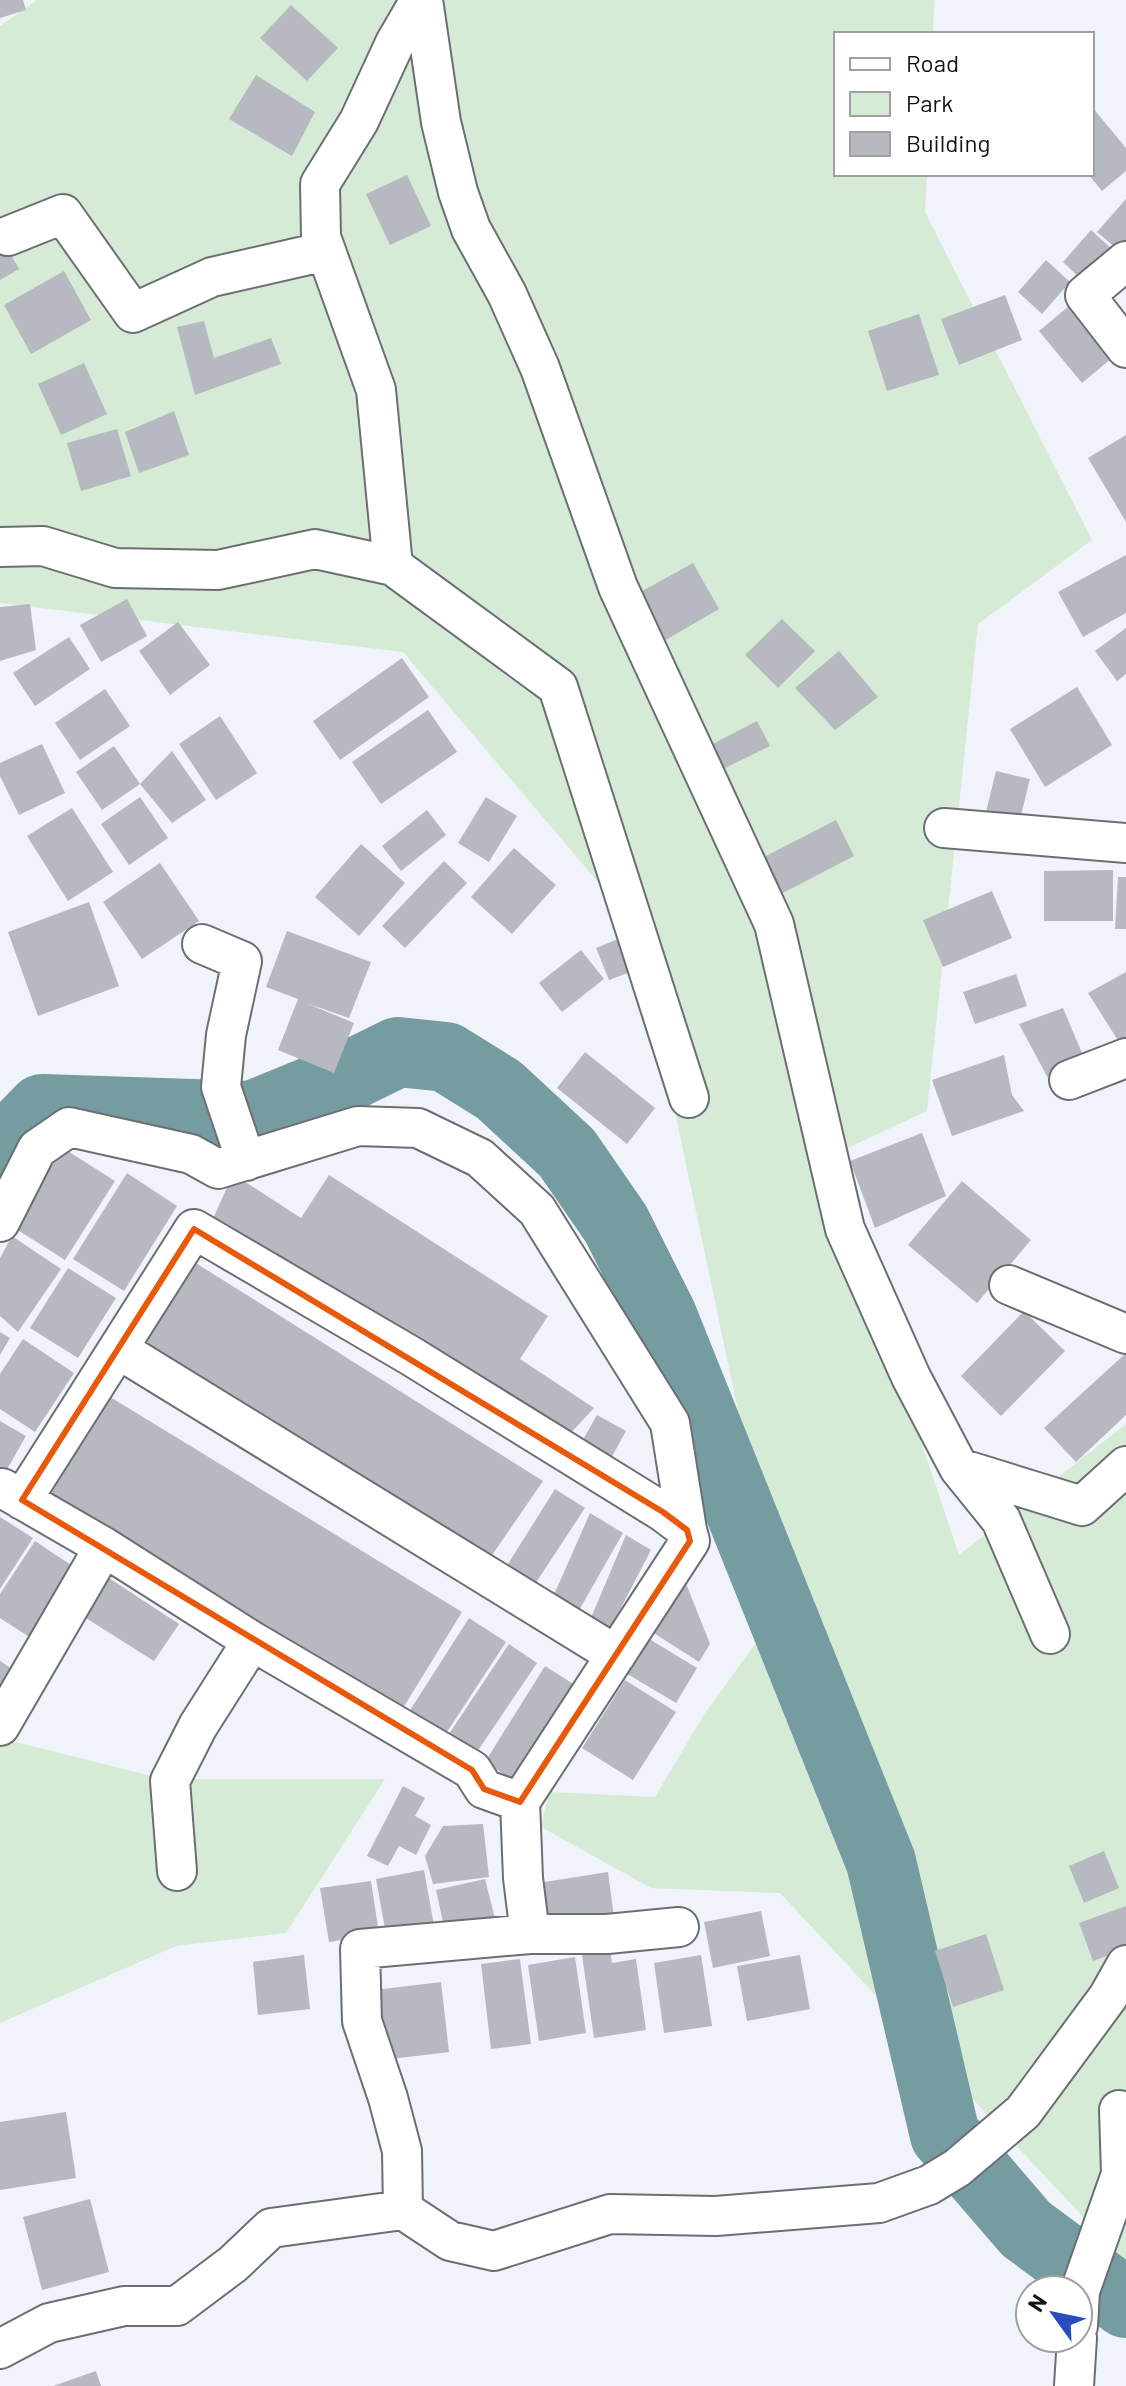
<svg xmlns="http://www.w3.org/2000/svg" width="1126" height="2386" font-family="Barlow,sans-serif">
<rect width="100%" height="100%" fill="#f0f3f9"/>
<path fill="#d6ebd6" d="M37 0H934L933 34H836V174H927L925 212 1092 540 978 624 927 1111 826 1158 959 1555 1126 1424V2263L780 1893 651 1888 541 1827 549 1792 655 1797 705 1713 780 1610 636 927 403 652 0 603V26Z
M0 1738 163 1779H385L286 1933 176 1946 0 2023Z"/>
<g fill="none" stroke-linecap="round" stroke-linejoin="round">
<path stroke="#759ca1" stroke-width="70" d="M0 1152 42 1109 252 1116 345 1078 398 1052 446 1057 499 1090 567 1153 616 1224 662 1316 881 1862 945 2135 1026 2229 1126 2303"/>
</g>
<path fill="#b6b9bf" d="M0 0H23L26 10 0 18Z
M291 5 338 48 307 81 260 38Z
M256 75 315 112 292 156 229 119Z
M1092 107 1126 148V171L1102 191 1088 174H1092Z
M407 175 431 226 390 245 366 194Z
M1126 199V240L1118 250 1097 232Z
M1091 230 1113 250 1084 282 1063 262Z
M0 236 19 269 0 280Z
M1046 260 1070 282 1042 314 1018 292Z
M64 271 91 320 31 354 4 305Z
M1005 295 1022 340 959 365 941 319Z
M1075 301 1118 353 1082 383 1039 331Z
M919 314 939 375 887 391 868 331Z
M204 321 214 358 271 338 281 364 195 395 177 327Z
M84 363 107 414 61 435 38 384Z
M174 411 189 455 139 473 125 432Z
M117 429 131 476 81 491 67 443Z
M1126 435V522L1088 458Z
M1126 555V613L1083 637 1058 592Z
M693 563 719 609 664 641 637 594Z
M127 599 147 636 101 662 80 625Z
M30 604 36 650 0 661V607Z
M782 619 815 651 778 688 745 655Z
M178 622 210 665 170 695 139 651Z
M1126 628V674L1117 681 1095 651Z
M69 637 90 669 35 706 13 673Z
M839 651 878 697 835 730 795 688Z
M402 658 429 697 340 760 313 721Z
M1077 687 1112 745 1045 787 1010 729Z
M105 689 130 726 80 760 55 723Z
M428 710 457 752 381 804 352 762Z
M220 716 257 773 216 800 179 744Z
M757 721 770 746 711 775 699 751Z
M42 744 65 793 19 815 0 776V763Z
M114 746 140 784 102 810 76 772Z
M172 751 206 800 172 823 140 784Z
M996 771 1030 779 1020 819 986 812Z
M140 797 168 838 129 865 101 824Z
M486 797 517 816 489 862 458 843Z
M72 808 113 872 68 901 27 836Z
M427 810 446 835 401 871 382 846Z
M836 820 854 856 779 895 760 859Z
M361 844 405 883 359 936 315 897Z
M514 848 556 885 512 934 471 897Z
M444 861 467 883 405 948 382 926Z
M160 863 199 921 142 959 103 902Z
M1113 870V921H1044V871Z
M1118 877H1126V929H1115Z
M992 891 1012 938 943 967 923 920Z
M89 902 119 986 38 1016 8 932Z
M287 931 371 962 349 1018 306 1003 354 1023 334 1073 278 1050 298 999 266 987Z
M628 935 641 968 609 980 596 948Z
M581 950 604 979 562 1012 539 983Z
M1126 972V1053L1088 993Z
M1016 974 1027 1006 975 1024 963 992Z
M1063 1008 1087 1065 1049 1080 1019 1024Z
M585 1052 655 1108 627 1144 557 1088Z
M1004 1055 1012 1095 1024 1111 952 1136 932 1080Z
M922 1133 946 1196 875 1228 850 1161Z
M63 1148 115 1181 65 1260 13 1227Z
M127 1173 177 1206 124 1291 73 1259Z
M233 1174 301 1218 329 1175 548 1316 520 1359 594 1408 567 1437 212 1221Z
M962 1181 1031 1240 977 1303 908 1245Z
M12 1236 61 1269 18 1332 0 1316V1258Z
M191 1260 543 1481 488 1561 136 1349Z
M68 1268 116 1298 78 1358 30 1328Z
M1024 1311 1065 1351 1001 1416 961 1376Z
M0 1332 10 1338 0 1355Z
M23 1339 74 1373 35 1432 0 1409V1374Z
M1126 1353V1415L1076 1462 1044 1428Z
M102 1392 462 1612 400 1713 40 1493Z
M597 1415 626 1431 604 1471 575 1454Z
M0 1421 26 1436 6 1471 0 1468Z
M555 1489 585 1508 535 1584 508 1564Z
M590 1513 623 1533 578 1612 553 1597Z
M0 1517 33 1538 0 1589Z
M626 1535 651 1550 609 1631 590 1620Z
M35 1541 80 1571 34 1640 0 1618V1594Z
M106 1576 179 1624 154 1661 81 1615Z
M683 1576 710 1644 699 1662 649 1630Z
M469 1618 506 1642 443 1738 407 1715Z
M646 1637 697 1668 676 1703 624 1672Z
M509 1644 537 1663 473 1758 445 1740Z
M0 1661 12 1669 0 1687Z
M545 1666 578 1687 517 1782 485 1762Z
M625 1680 676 1712 633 1780 582 1748Z
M403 1786 425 1798 415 1816 431 1825 416 1855 399 1846 388 1866 367 1856Z
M483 1824 489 1877 433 1884 425 1856 443 1826Z
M1104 1851 1119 1888 1084 1903 1069 1866Z
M424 1870 435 1931 387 1940 376 1879Z
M608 1872 614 1917 539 1930 532 1884Z
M485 1879 495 1919 445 1931 436 1890Z
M371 1881 379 1934 329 1942 320 1888Z
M1126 1906V1949L1093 1961 1079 1923Z
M761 1911 770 1956 713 1968 704 1922Z
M986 1934 1004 1990 953 2007 935 1951Z
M610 1950 612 1963 636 1959 646 2030 594 2038 582 1955Z
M304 1955 310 2009 258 2015 253 1962Z
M701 1955 712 2026 664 2033 654 1963Z
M800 1955 810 2009 747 2021 737 1966Z
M575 1957 586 2033 539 2041 528 1965Z
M520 1959 531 2044 491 2049 481 1964Z
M441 1982 449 2052 383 2060 375 1990Z
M66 2112 76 2178 0 2190V2122Z
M90 2199 109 2272 42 2290 23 2217Z
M96 2371 101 2386H53Z"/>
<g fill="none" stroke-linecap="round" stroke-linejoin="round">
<g stroke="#6b6e73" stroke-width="42">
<path id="street" d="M423 0 441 122 458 192 471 229 507 294 540 368 618 587 774 924 845 1229 911 1377 959 1468 1001 1520 1050 1634
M8 236 63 214 133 313 212 277 326 251
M1126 261 1085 295 1126 348
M0 547 43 546 115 568 218 570 315 549 393 566 558 687 689 1098
M393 566 376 390 321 237 320 184 359 121 395 43 420 0
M944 828 1126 843
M202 944 242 961 226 1035 221 1087 246 1161
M1069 1080 1126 1058
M0 1222 37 1149 69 1127 191 1154 218 1169 358 1126 418 1128 480 1158 537 1210 670 1423 687 1530
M1009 1285 1126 1334
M118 1349 616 1655
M959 1468 1082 1506 1126 1466
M2 1488 104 1547 252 1641 198 1726 170 1781 177 1871
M22 1500 194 1229 411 1356 663 1512 687 1530 690 1541 520 1802 484 1789 472 1770 252 1641
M0 1726 104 1547
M520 1802 523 1878 530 1934
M403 2210 450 2241 494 2251 610 2214 716 2216 879 2203 929 2185 957 2168 1023 2112 1108 1997 1126 1965
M1078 2326 1080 2291 1121 2174 1119 2110
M0 2349 49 2323 124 2306H177L233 2264 271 2228 403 2210 402 2151 388 2098 362 2021 360 1949 530 1934H607L679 1927
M1074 2386 1077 2338"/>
</g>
<use href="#street" stroke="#fff" stroke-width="38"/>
</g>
<path fill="none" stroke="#e8590c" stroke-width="6" stroke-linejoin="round" d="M194 1229 663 1512 687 1530 690 1541 520 1802 484 1789 472 1770 22 1500Z"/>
<rect x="834" y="32" width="260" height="144" fill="#ffffff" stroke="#a0a0a1" stroke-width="2"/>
<rect x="850" y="58" width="40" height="12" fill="#ffffff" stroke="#a0a0a1" stroke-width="2"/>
<text x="906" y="72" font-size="24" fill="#111214">Road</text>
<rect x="850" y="92" width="40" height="24" fill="#d6ebd6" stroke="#a0a0a1" stroke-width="2"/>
<text x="906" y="112" font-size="24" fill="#111214">Park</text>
<rect x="850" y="132" width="40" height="24" fill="#b6b9bf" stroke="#a0a0a1" stroke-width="2"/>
<text x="906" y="152" font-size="24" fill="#111214">Building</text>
<g transform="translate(1054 2314) rotate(303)"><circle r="38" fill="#ffffff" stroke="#a0a0a1" stroke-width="2"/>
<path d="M0-6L14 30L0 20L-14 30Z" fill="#274ebc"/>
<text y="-12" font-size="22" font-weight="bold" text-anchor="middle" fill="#111214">N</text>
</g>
</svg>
